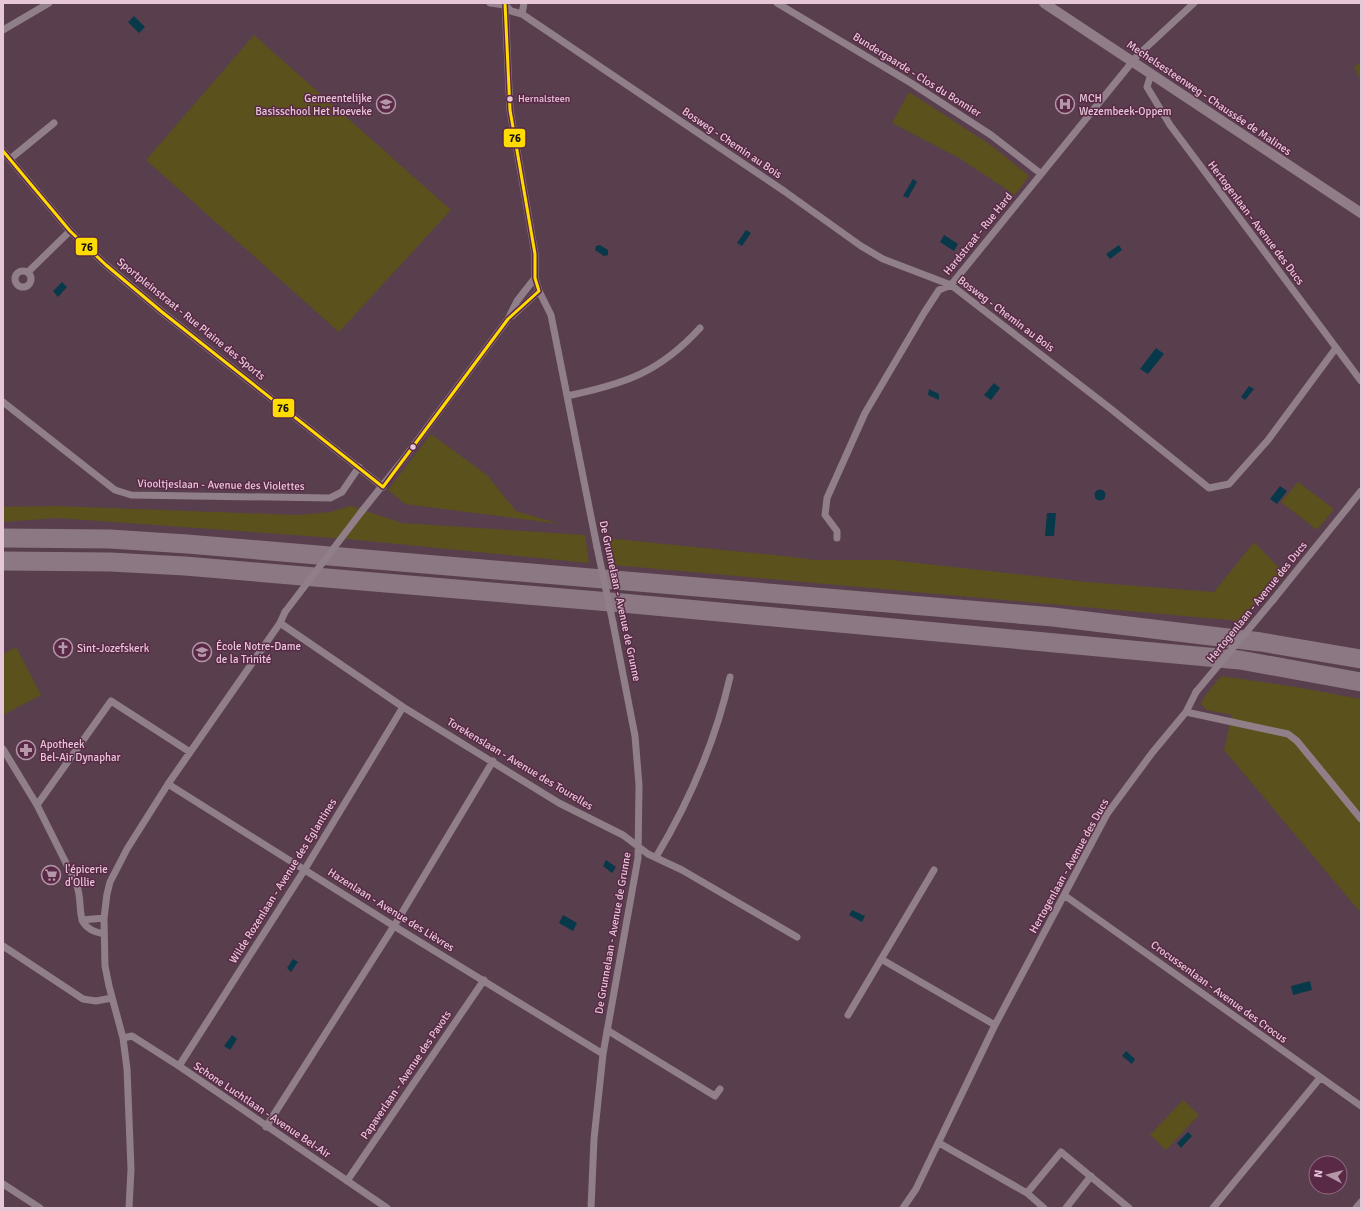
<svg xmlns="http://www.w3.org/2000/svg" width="1364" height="1211" font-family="Signika,sans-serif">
<rect width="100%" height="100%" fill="#593e4e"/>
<path fill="#5a511d" d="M254 35 451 210 339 332 146 160Z
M1361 63V82L1354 66Z
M909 92 992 146 1029 176 1015 195 959 158 892 123Z
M431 434 487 475 516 511 560 524 405 504 388 490Z
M1298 482 1334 509 1317 530 1281 502Z
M55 506 298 515 330 512 351 506 402 523 585 535 589 563 348 539 57 518 3 522V507Z
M606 538 784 556 815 560H891L1087 582 1214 592 1254 542 1286 575 1259 598 1240 621 613 565Z
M16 647 41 695 3 715V654Z
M1221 676 1296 687 1361 699V913L1224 750 1232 715 1207 710 1201 704 1204 697Z
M1183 1100 1199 1115 1166 1150 1150 1135Z"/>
<path fill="#08394a" d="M134 16 145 27 139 33 128 22Z
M913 179 917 182 908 198 903 196Z
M746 230 751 233 742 246 737 243Z
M944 235 958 244 954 251 940 242Z
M600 245 608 250V255L604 256 595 250 596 246Z
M1119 245 1122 250 1110 259 1106 254Z
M62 282 67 287 58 297 53 291Z
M1156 348 1164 354 1148 374 1140 369Z
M994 383 1000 388 991 400 984 395Z
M1249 386 1254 389 1245 400 1241 397Z
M929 389 939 394V400L928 395Z
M1280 486 1287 491 1277 504 1270 499Z
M1094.5 495a5.5 5.5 0 1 1 11 0a5.5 5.5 0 1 1-11 0Z
M1047 513H1056L1054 536H1045Z
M606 860 616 867 612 873 603 866Z
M852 910 865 916 862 922 849 915Z
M563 915 577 923 573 931 559 923Z
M293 959 298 962 291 972 287 968Z
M1310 981 1312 990 1293 995 1291 986Z
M232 1035 237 1039 230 1050 224 1046Z
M1126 1051 1135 1059 1132 1064 1122 1056Z
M1188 1132 1192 1136 1181 1148 1177 1143Z"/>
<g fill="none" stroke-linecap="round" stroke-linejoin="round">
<path stroke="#907e89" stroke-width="7" d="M490 3 505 5 511 11 522 14 784 191 861 246 883 259 951 285 1111 409 1209 488 1229 484 1268 440 1336 348
M505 3 510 110 535 254V278L539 291 551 315 597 547
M777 3 911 83 991 135 1040 173
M522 14 524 3
M3 30 49 3
M1151 74 1147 87 1170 125 1361 381
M3 151 70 231 106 265 162 312 383 487
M10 159 54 123
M15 279a8 8 0 1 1 16 0a8 8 0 1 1-16 0Z
M28 272 70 231
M512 316 539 291
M567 396C624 384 659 373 700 328
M3 402 115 490 131 495 330 498 342 492 359 467
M362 511 402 461 508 319 517 301 535 278
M837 538V531L825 515 827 498 865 413 924 313 939 290 951 285 1137 56 1194 3
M1273 600 1361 491
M280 623 403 707 559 803 623 835 648 854 682 870 797 937
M1186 712 1288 734 1297 741 1361 819
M3 749 37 805 76 883C86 908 70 927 104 934
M168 784 394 926 603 1054
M37 805 111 701 190 752
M656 857C689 802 716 739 730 677
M1064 895 1361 1106
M82 920 104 918
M3 946 83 999 96 1001 112 998
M881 959 995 1025
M848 1015 934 870
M607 1030 715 1096 720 1089
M123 1038 132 1036 179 1066 387 1208
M179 1066 305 869 403 707
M266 1127 394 926 493 761
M939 1143 1027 1193 1044 1208
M347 1181 484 980
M3 1184 40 1208
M1027 1193 1061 1152 1129 1208
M129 1208 131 1169 127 1069 123 1038 109 986 105 966 104 918 107 894 110 882 127 849 168 784 280 623 285 612
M591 1208 594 1139 603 1054 638 858 639 785 635 736 613 623
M903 1208 916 1189 995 1025 1107 814 1152 753 1186 712 1196 692
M1066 1208 1091 1176
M1213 1208 1320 1078
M1356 1208 1361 1202"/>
<path stroke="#907d88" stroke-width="10" d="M1044 3 1361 213"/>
<path stroke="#8b7883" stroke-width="19" d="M3 538 110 539 187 544 1053 617 1261 642 1361 659
M3 561 110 562 185 566 622 603 1240 660 1361 682"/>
<path stroke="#907e89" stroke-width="7" d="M597 547 613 623
M285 612 362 511
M1196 692 1273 600"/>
<g stroke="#592946" stroke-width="6">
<path id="bus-1" d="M3 151 70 231 106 265 162 312 383 487
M383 487 508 319 539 291 535 278V254L510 110 505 3"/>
</g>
<use href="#bus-1" stroke="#ffdc01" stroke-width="3"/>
</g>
<defs>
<g id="school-ring" transform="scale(1)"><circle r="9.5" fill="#592946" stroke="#b597a8" stroke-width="1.5"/><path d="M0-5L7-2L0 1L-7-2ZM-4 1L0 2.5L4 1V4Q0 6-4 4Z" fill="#b597a8"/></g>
<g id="hospital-ring" transform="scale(1)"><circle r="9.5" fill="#592946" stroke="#b597a8" stroke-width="1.5"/><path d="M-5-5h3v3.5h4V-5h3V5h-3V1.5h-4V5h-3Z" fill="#b597a8"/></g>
<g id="church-ring" transform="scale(1)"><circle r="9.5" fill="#592946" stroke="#b597a8" stroke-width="1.5"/><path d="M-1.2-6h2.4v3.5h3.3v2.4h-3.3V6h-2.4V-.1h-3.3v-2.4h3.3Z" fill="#b597a8"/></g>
<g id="pharmacy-ring" transform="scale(1)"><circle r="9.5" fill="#592946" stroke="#b597a8" stroke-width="1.5"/><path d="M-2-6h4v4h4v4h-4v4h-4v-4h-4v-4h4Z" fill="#b597a8"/></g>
<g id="supermarket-ring" transform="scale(1)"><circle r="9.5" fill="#592946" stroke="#b597a8" stroke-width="1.5"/><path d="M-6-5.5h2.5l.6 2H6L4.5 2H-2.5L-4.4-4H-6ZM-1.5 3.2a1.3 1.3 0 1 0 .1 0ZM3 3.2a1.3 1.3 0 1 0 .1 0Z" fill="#b597a8"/></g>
</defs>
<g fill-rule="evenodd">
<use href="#school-ring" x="386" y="104"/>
<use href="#hospital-ring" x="1065" y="104"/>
<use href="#church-ring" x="63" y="648"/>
<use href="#school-ring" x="202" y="652"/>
<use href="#pharmacy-ring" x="26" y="750"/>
<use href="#supermarket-ring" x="51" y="875"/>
</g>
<g fill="#e6c7d8" stroke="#592946" stroke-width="1.5">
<circle cx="510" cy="99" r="3.5"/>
<circle cx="413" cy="447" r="3.5"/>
</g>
<g text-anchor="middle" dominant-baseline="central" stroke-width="3" stroke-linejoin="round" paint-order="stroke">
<g font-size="10" fill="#e6c7d8" stroke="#592946" text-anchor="start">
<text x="518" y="99">Hernalsteen</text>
</g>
<g font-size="11" fill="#e6c7d8" stroke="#592946">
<text transform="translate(917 75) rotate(32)">Bundergaarde - Clos du Bonnier</text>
<text transform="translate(1209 98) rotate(34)">Mechelsesteenweg - Chaussée de Malines</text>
<text transform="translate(732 143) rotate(34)">Bosweg - Chemin au Bois</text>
<text transform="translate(1256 223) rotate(53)">Hertogenlaan - Avenue des Ducs</text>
<text transform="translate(978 234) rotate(-51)">Hardstraat - Rue Hard</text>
<text transform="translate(1006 314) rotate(37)">Bosweg - Chemin au Bois</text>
<text transform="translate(191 319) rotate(39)">Sportpleinstraat - Rue Plaine des Sports</text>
<text transform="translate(221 485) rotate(1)">Viooltjeslaan - Avenue des Violettes</text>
<text transform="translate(620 601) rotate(78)">De Grunnelaan - Avenue de Grunne</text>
<text transform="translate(1257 602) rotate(-51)">Hertogenlaan - Avenue des Ducs</text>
<text transform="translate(520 764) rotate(31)">Torekenslaan - Avenue des Tourelles</text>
<text transform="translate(1069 866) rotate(-61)">Hertogenlaan - Avenue des Ducs</text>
<text transform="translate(283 881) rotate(-58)">Wilde Rozenlaan - Avenue des Eglantines</text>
<text transform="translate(391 910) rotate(32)">Hazenlaan - Avenue des Lièvres</text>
<text transform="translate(613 933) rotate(-80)">De Grunnelaan - Avenue de Grunne</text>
<text transform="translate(1219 992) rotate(36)">Crocussenlaan - Avenue des Crocus</text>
<text transform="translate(406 1075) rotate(-56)">Papaverlaan - Avenue des Pavots</text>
<text transform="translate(262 1110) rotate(34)">Schone Luchtlaan - Avenue Bel-Air</text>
</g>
<g font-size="11" fill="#e6c7d8" stroke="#592946" text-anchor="start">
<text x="372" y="98" text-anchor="end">Gemeentelijke<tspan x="372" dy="13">Basisschool Het Hoeveke</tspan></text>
<text x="1079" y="98">MCH<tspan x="1079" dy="13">Wezembeek-Oppem</tspan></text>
<text x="216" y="646">École Notre-Dame<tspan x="216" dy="13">de la Trinité</tspan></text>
<text x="77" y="648">Sint-Jozefskerk</text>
<text x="40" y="744">Apotheek<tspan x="40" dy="13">Bel-Air Dynaphar</tspan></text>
<text x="65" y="869">l'épicerie<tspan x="65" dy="13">d'Ollie</tspan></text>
</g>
</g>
<g stroke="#592946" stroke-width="1.5">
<rect x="503" y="128" width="23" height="20" rx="4" fill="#ffdc01"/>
<rect x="75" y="237" width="23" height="19" rx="4" fill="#ffdc01"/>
<rect x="272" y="398" width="23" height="20" rx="4" fill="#ffdc01"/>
</g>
<g font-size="11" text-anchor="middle" font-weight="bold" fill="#111">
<text x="515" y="142">76</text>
<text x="87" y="251">76</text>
<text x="283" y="412">76</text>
</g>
<rect width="1364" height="1211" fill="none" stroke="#e6c7d8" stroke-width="8"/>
<g transform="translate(1328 1175) rotate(277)"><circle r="19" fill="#592946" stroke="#916880"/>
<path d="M0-3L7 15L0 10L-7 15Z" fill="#b597a8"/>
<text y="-6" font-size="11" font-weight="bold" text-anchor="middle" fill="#e6c7d8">N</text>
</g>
</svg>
